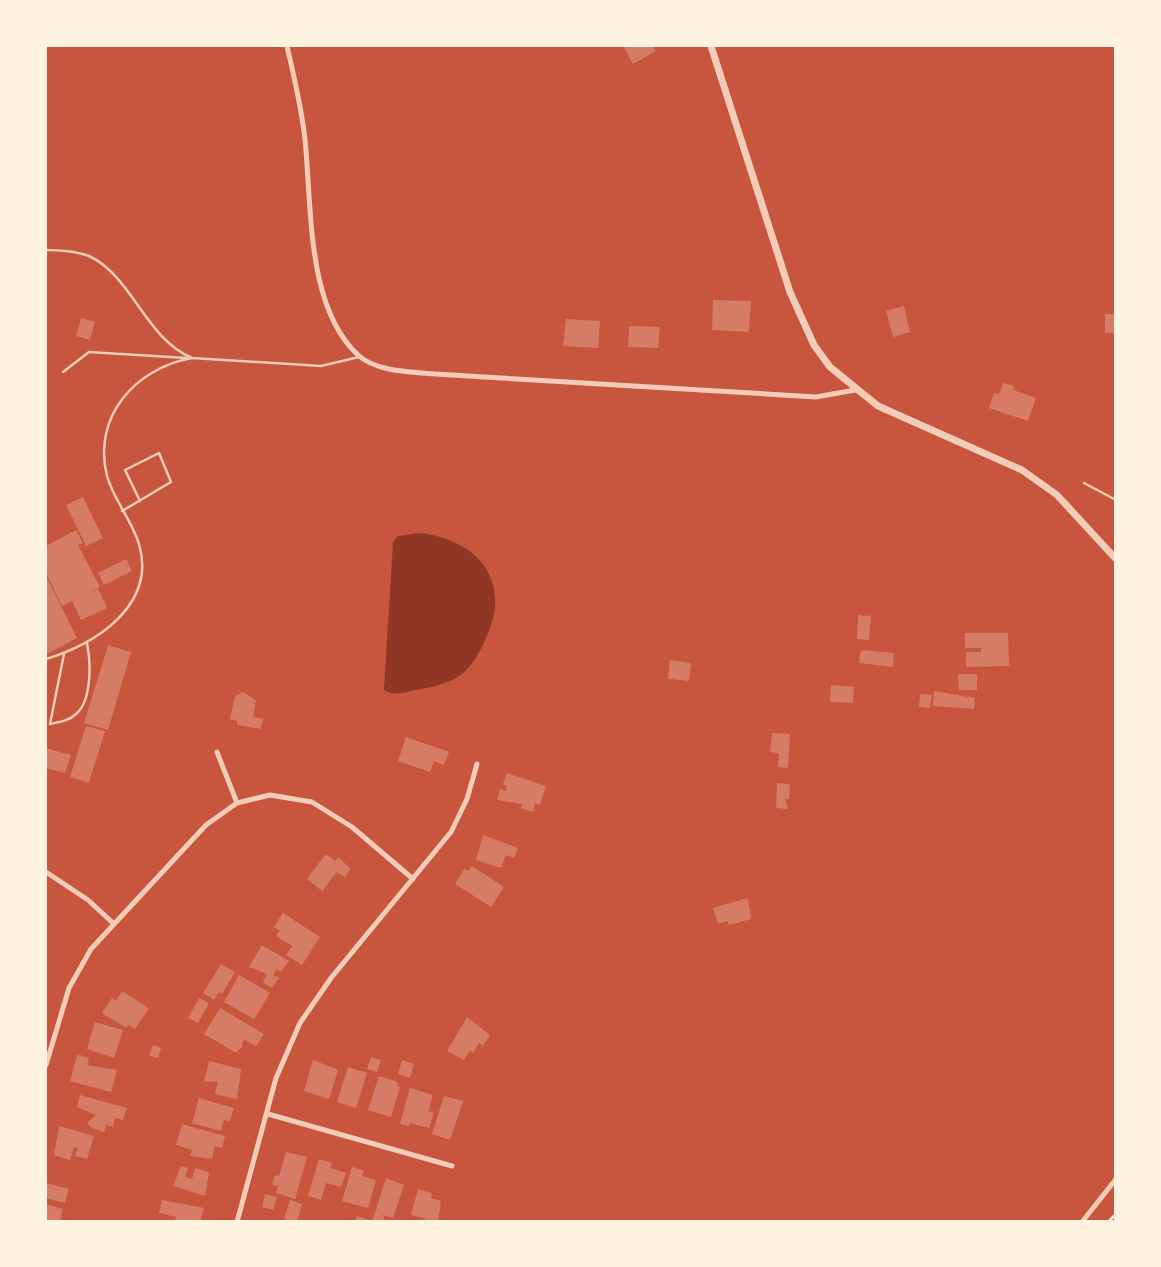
<svg xmlns="http://www.w3.org/2000/svg" width="1161" height="1267" font-family="Helvetica,sans-serif">
<rect width="100%" height="100%" fill="#c8553d"/>
<path fill="#8f3625" d="M419 533C476 539 512 579 487 636 480 652 471 669 456 678 443 685 429 688 415 690 404 693 394 696 384 690L393 542 398 536Z"/>
<path fill="#d67c66" d="M628 46H653L656 51 633 64 624 48Z
M713 300 751 301 749 332 712 330Z
M904 306 910 332 893 337 886 311Z
M1105 314H1116V333H1105Z
M81 318 95 322 90 340 76 336Z
M566 319 600 321 598 348 563 346Z
M629 326 660 327 658 348 628 347Z
M1003 383 1014 386 1013 390 1036 398 1028 421 989 408 994 393 999 394Z
M83 497 103 538 86 546 66 505Z
M76 530 83 543 78 545 100 587 88 593 98 589 107 608 81 620 72 601 62 606 46 573V546Z
M126 559 132 571 104 585 98 573Z
M46 576 77 638 47 654 46 652Z
M858 615 871 616 869 640 857 639Z
M965 633H1008L1009 666 966 667V652H981V648H965Z
M108 645 131 652 108 730 84 723Z
M861 650 894 653 893 667 859 663Z
M670 660 691 663 689 681 668 679Z
M958 674H977V690H959Z
M831 685 854 687 853 703 830 702Z
M934 691 975 698 974 709 933 706Z
M243 692 256 700 253 717 263 719 261 729 237 725V721L230 719 235 696Z
M920 694 932 695 930 708 919 707Z
M86 726 105 731 89 783 70 777Z
M772 733 790 734 788 768 778 767 779 753 770 752Z
M406 737 449 752 444 765 434 761 430 772 398 761Z
M46 748 71 755 65 773 46 768Z
M507 773 546 786 540 805 535 803 533 812 521 808 523 804 497 800 500 789 506 791 507 786 503 784Z
M777 783 790 784 789 799H785L788 809 776 808Z
M483 835 518 848 514 858 506 855 501 868 476 860Z
M326 854 335 861 338 857 351 869 345 877 337 872 322 891 307 879Z
M472 866 504 887 491 907 455 884 464 869 468 871Z
M748 898 751 919 729 925 727 921 718 924 713 908Z
M283 913 320 937 302 965 286 955 292 946 276 936 280 931 274 927Z
M262 945 289 961 281 972 277 969 273 975 279 978 272 988 263 982 267 974 249 967Z
M221 964 235 972 222 994 219 992 214 1000 203 993Z
M239 975 270 993 254 1019 224 1002Z
M122 991 149 1008 135 1029 128 1025 126 1028 102 1013 112 998 116 1001Z
M199 998 209 1003 198 1023 188 1018Z
M220 1008 264 1034 256 1046 243 1039 242 1047 236 1053 204 1034Z
M467 1017 490 1035 483 1046 479 1043 473 1053 470 1050 464 1060 447 1051Z
M95 1022 123 1030 114 1058 87 1049Z
M153 1045 161 1048 158 1058 149 1056Z
M77 1055 89 1058 87 1065 117 1070 111 1092 70 1081Z
M371 1057 381 1060 377 1072 367 1069Z
M313 1060 338 1070 329 1099 304 1091Z
M402 1060 414 1064 410 1078 398 1074Z
M209 1061 241 1069 237 1099 215 1094 218 1081 204 1082Z
M348 1067 367 1073 356 1108 337 1102Z
M379 1076 398 1082 397 1086 400 1087 391 1117 368 1110Z
M410 1088 433 1095 428 1111 434 1113 429 1128 410 1123 409 1126 400 1124Z
M80 1095 127 1108 123 1120 115 1118 113 1127 106 1125 104 1132 92 1128 87 1123 96 1115 77 1107Z
M444 1096 463 1101 450 1140 432 1134Z
M199 1098 234 1108 230 1121 224 1120 221 1131 192 1123Z
M182 1124 225 1136 222 1148 215 1146 212 1159 190 1156 192 1150 176 1145Z
M59 1126 94 1136 87 1159 75 1156 78 1148 74 1147 70 1160 54 1155Z
M286 1152 307 1157 295 1199 276 1193 278 1186 272 1185 275 1175 279 1176Z
M319 1159 332 1163 330 1168 346 1173 341 1187 326 1183 321 1200 308 1196Z
M181 1166 188 1168 185 1177 192 1179 195 1168 209 1172 205 1196 173 1186Z
M352 1167 364 1170 362 1176 376 1180 368 1208 342 1201Z
M386 1178 404 1185 393 1218 383 1215 385 1222H372Z
M46 1183 69 1189 65 1203 46 1198Z
M418 1189 432 1193 431 1198 441 1201 438 1222H424L425 1218 411 1215Z
M265 1194 277 1197 273 1210 262 1207Z
M162 1200 204 1208 200 1222H175L176 1217 159 1213Z
M290 1200 302 1204 297 1222 284 1219Z
M46 1204 63 1209 60 1222H46Z
M357 1216 372 1221V1222H355Z"/>
<g fill="none" stroke-linecap="round" stroke-linejoin="round">
<path stroke="#fff3e0" stroke-width="2.5" d="M1108 1222 1116 1214"/>
<path stroke="#f1ccb7" stroke-width="2.5" d="M46 250C59 250 76 251 89 256 132 276 145 338 192 358
M192 358 321 366 359 357
M63 372 89 352 186 358
M1084 483 1116 500
M122 511 171 482 159 453 125 470 140 501
M64 654 50 724C59 722 69 721 76 714 92 701 91 662 87 643
M46 659C95 645 157 605 139 544 132 520 114 501 107 476 92 416 136 368 192 358"/>
<path stroke="#f1ccb7" stroke-width="5" d="M287 46C294 77 302 109 305 140 312 206 306 307 358 355 376 372 412 372 435 374L816 397 855 390
M217 752 237 803
M46 872 88 900 113 923
M46 1065 69 988 91 949 206 825 237 803 270 795 312 802 352 827 413 879
M268 1114 452 1166
M237 1222 276 1078 300 1023 331 978 451 832 467 799 477 764
M1082 1222 1116 1179"/>
<path stroke="#f1ccb7" stroke-width="7" d="M711 46 790 292 814 345 830 367 878 406 1022 470 1057 495 1116 559"/>
</g>
<rect width="1161" height="1267" fill="none" stroke="#fff3e0" stroke-width="94"/>
</svg>
